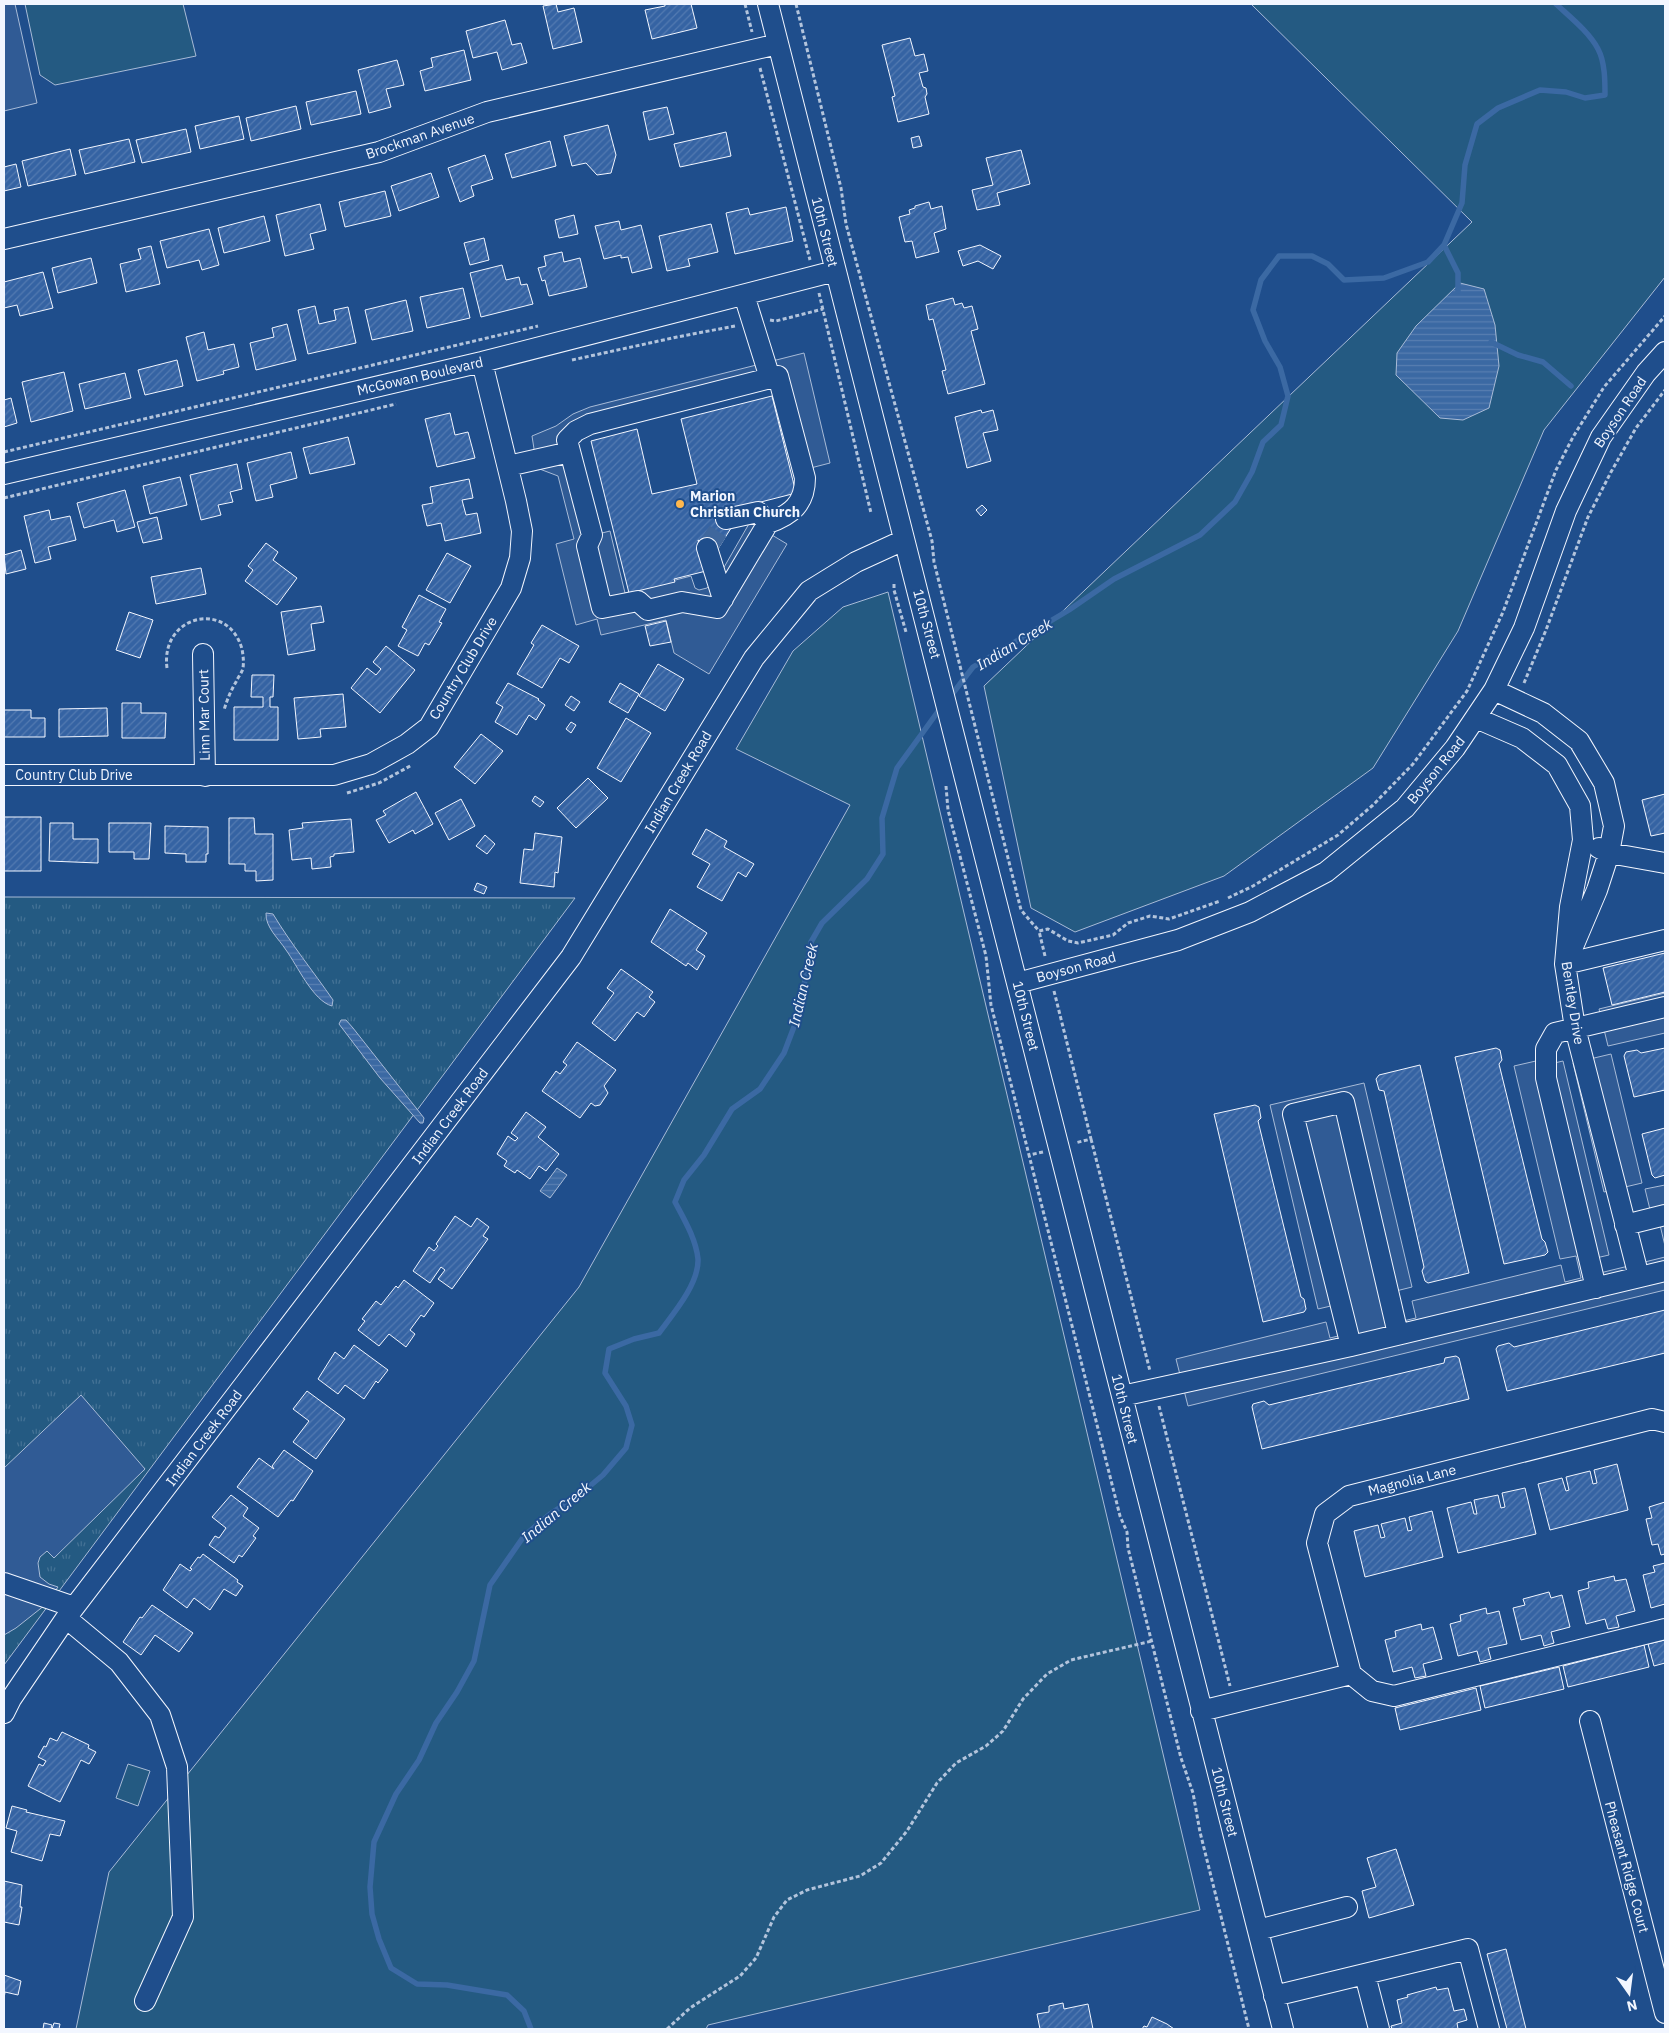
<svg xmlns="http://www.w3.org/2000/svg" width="1669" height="2033" font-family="'IBM Plex Sans',sans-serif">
<defs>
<pattern id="grass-tufts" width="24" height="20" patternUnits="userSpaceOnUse" patternTransform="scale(1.25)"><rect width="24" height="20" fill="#245a82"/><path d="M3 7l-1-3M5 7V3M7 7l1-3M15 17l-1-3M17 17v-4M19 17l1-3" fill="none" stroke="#447295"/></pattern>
<pattern id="water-rules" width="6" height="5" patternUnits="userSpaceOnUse" patternTransform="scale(1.25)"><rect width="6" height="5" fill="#3b69a3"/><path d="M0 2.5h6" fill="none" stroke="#587fb1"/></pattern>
<pattern id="building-hatch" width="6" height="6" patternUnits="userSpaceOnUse" patternTransform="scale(1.25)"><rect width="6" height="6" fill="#3563a3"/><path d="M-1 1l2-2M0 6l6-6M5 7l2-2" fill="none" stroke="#537ab1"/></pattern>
</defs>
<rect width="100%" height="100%" fill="#1f4e8c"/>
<path fill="url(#grass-tufts)" stroke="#a8bbd7" d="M4 897 575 898 4 1665Z"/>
<path fill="#245a82" stroke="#a8bbd7" d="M25 4H183L196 56 55 85 40 75Z
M1251 4H1665V277L1544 430 1458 631 1373 768 1224 876 1075 932 1031 908 984 686 1472 222Z
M888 592 1200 1910 708 2025 706 2029H76L109 1872 579 1287 850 805 736 749 793 651 843 607Z
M128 1764 150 1771 138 1806 116 1798Z"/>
<path fill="#305b95" stroke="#a8bbd7" d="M4 4H15L37 103 4 111Z
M804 353 830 463 799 471 774 391 768 388 591 431 581 438 578 444 598 526 602 533 610 531 625 593 691 576 695 588 699 590 707 588 723 569 750 522 787 544 709 674 674 653 666 620 601 635 597 619 576 625 556 544 574 539 558 476 537 468 532 436 556 426 573 414 590 407Z
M1665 993V1033L1608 1046 1599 1009Z
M1611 1054 1642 1183 1604 1192 1573 1063Z
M1549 1058 1550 1064 1563 1061 1609 1255 1596 1258 1600 1273 1665 1257V1290L1188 1406 1176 1359 1326 1322 1330 1338 1342 1335 1335 1305 1318 1309 1270 1105 1364 1083 1412 1287 1396 1291 1403 1321 1416 1318 1412 1301 1561 1265 1565 1282 1581 1278 1576 1256 1560 1259 1514 1066Z
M1665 1185V1246L1660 1225 1654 1226 1645 1189Z
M81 1395 145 1469 54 1558 47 1551 40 1557 38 1563 40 1577 49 1584 58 1587 45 1605 16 1628 4 1635V1468Z"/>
<path fill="url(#water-rules)" stroke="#a8bbd7" d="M1460 283 1484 289 1495 325 1499 366 1489 408 1463 420 1440 418 1396 375 1397 353 1416 326Z
M266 913 273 914C291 944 313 971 333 1000L332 1006C313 1001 297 965 286 950 279 939 265 927 266 913Z
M341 1020H346L353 1028 424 1118 423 1123H420L380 1078 339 1024Z
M557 1168 567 1175 550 1198 540 1191Z"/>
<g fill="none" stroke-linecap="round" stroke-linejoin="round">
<path stroke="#3b69a3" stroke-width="5.5" d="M1444 245 1458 273V291
M1491 342 1518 355 1543 362 1571 386
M950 697 973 667 1069 610 1114 579 1200 535 1235 502 1252 472 1263 442 1281 425 1288 396 1280 367 1265 341 1253 310 1261 280 1279 256H1312L1328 264 1344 280 1384 278 1428 262 1444 245 1462 203 1465 165 1477 124 1498 108 1540 90 1566 92 1585 98 1605 95C1605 81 1605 62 1598 49 1589 32 1570 17 1556 4
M531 2029 524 2011 507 1995 447 1985 417 1984 391 1968 379 1939 372 1914 370 1887 374 1842 396 1794 419 1760 436 1723 457 1692 474 1661 490 1585 524 1536 550 1514 579 1495 603 1475 626 1448 632 1425 626 1406 605 1373 609 1349 634 1339 659 1333C673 1314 699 1284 698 1259 696 1239 684 1219 675 1202L684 1180 704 1155 732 1109 760 1089 784 1053 800 1011 811 942 822 923 867 879 883 854 882 818 897 768 942 706"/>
</g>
<path fill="url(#building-hatch)" stroke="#f2f6ff" d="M556 4 558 12 574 8 582 42 553 49 543 6Z
M665 4H691L697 28 652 39 645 10 665 6Z
M505 20 512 45 521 43 527 63 502 70 497 52 473 58 466 31Z
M910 38 915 56 924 54 928 71 919 73 923 87 926 88 927 94 925 97 929 114 898 122 892 97 895 96 882 45Z
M464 50 471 80 425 91 420 71 433 67 431 58Z
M397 60 404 85 386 89 391 107 369 113 358 70Z
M356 91 361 114 311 125 306 102Z
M296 106 301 129 251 141 246 118Z
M667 107 674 134 649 140 643 112Z
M239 116 244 139 200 149 195 126Z
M608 125 616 155 611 173 597 175 586 163 572 166 564 136Z
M186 129 191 152 142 163 136 140Z
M726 132 731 156 680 167 674 144Z
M919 136 922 146 913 148 911 138Z
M129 139 135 162 85 174 79 150Z
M550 141 556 166 512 178 505 154Z
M70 149 76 175 28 186 22 161Z
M1021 150 1030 184 997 193 1000 205 977 210 972 190 993 185 986 158Z
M485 155 493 179 471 186 474 196 460 202 448 168Z
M16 164 21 187 4 191V167Z
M431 173 439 197 399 211 391 186Z
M385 191 391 216 345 227 339 202Z
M929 202 931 209 942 206 946 229 934 233 939 252 916 258 912 241 905 242 899 217 910 214 909 210 915 208V206Z
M320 204 326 230 310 234 314 249 285 256 276 215Z
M786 207 793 241 735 254 726 213 748 208 750 215Z
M574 215 578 234 559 238 555 220Z
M264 216 270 241 224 253 218 228Z
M619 221 621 230 641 225 652 268 632 273 628 257 621 258V255L604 259 595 226Z
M711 224 718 252 688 259 690 266 667 271 659 236Z
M209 229 219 265 202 270 199 260 167 268 160 241Z
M484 238 489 260 470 265 464 243Z
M980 245 1001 256 993 269 978 261 963 266 958 251Z
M151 246 160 284 126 292 120 264 141 259 138 249Z
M562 252 564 262 580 258 587 287 549 296 545 280 542 281 538 268 546 266 544 256Z
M91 258 97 283 58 293 52 268Z
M502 265 506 280 519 277 521 285 527 284 533 304 481 317 470 273Z
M43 272 53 308 20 316 17 305 4 308V282Z
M463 288 470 318 427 328 420 297Z
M953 298 955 305 962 303 964 308 972 306 978 329 971 331 985 384 948 394 942 371 946 370 933 319 929 320 926 305Z
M406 300 413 331 372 340 365 310Z
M315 306 319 324 336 320 334 310 348 307 356 343 308 354 298 310Z
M287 324 296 360 256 370 250 343 274 337 272 328Z
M204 332 208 350 234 344 239 367 223 371 224 374 197 381 186 337Z
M177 360 183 386 145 395 138 370Z
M64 372 73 411 31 422 22 382Z
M125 373 131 398 85 409 79 384Z
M772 396 796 493 714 514 733 525 716 552 698 540 706 571 674 579 675 582 629 593 591 441 637 429 652 494 697 484 681 419Z
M11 398 17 423 4 427V400Z
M981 410 982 413 993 410 998 430 983 433 991 461 967 468 955 417Z
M450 413 455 435 468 432 475 458 437 467 425 419Z
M348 437 355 464 310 474 303 448Z
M291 452 297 478 270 485 273 497 256 501 247 463Z
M237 464 242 489 230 492 233 502 218 505 221 515 201 520 190 475Z
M180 477 187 505 150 514 143 486Z
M469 479 473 498 462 500 466 515 477 513 481 533 445 541 441 523 427 526 422 505 433 503 430 487Z
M125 490 135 527 117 532 114 520 84 528 77 503Z
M982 505 987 510 981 516 976 510Z
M49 510 51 520 70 516 76 540 48 547 51 559 35 563 24 516Z
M157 517 162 539 143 543 137 522Z
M266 543 278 552 273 560 297 578 277 605 245 581 253 570 248 566Z
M21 550 26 569 6 574 4 555Z
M447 553 471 566 450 603 426 590Z
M201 568 206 594 156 604 151 577Z
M419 595 446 609 439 622 442 623 429 645 425 643 418 656 398 646 407 630 402 627Z
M321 606 324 622 311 624 315 650 288 655 281 612Z
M129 612 153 620 140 658 116 650Z
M666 621 671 642 650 646 645 626Z
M542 625 579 646 569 663 560 658 542 688 517 674 534 645 531 643Z
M386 646 415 670 380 713 351 688 367 668 376 675 381 669 373 662Z
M658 664 684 679 665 711 639 696Z
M252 675H274L273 697H270V707H278V740H234V707H263V697H251Z
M508 683 539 699 538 700 545 705 536 720 529 715 517 735 495 722 503 707 496 703Z
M620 683 639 694 628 713 609 702Z
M343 694 346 727 320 729 321 737 298 739 294 698Z
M571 696 580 702 574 711 565 705Z
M122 703H141V713H166L165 738H122Z
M107 708 108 736 59 737V709Z
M4 710H31V718H45V737H4Z
M626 718 651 733 621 782 597 768Z
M571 722 576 725 571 733 566 729Z
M481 734 503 751 475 784 454 767Z
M588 778 608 798 576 828 557 808Z
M416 792 433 824 415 834 413 830 389 843 376 820 386 815 383 811Z
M1665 794V833L1651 836 1642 800Z
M535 796 544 802 540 807 532 801Z
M461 799 475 826 449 840 435 813Z
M4 817H41V871H4Z
M229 818H254L255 834H273V880L256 881V871H245V864H229Z
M351 819 354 852 334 854V856L330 857 331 867 312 869 311 858 292 860 289 830 303 828 302 823Z
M50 823H73V839H98V863L49 861Z
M109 823H151L149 859H134V852H109Z
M165 826 208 827V854H206V862H186V854L165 853Z
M706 829 727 841 724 847 754 864 746 877 738 872 722 901 697 887 710 864 692 854Z
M535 833 562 837 558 873 555 872 554 887 520 883 524 849 533 850Z
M485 835 495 844 487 854 476 846Z
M477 883 487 887 484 894 474 890Z
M670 909 707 933 696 950 705 956 697 970 688 963 686 966 651 942Z
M1665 953V992L1612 1005 1603 968Z
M621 969 653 992 649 997 655 1002 644 1017 637 1012 615 1041 592 1023 614 993 607 988Z
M577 1042 616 1070 604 1086 608 1093 600 1105 595 1106 591 1103 580 1118 542 1091 556 1071 560 1074 567 1065 563 1062Z
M1496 1048 1500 1050 1502 1060 1499 1064 1542 1239 1545 1242 1548 1252 1545 1255 1504 1264 1455 1057Z
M1665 1048V1090L1634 1097 1624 1056 1626 1052 1637 1050 1641 1053Z
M1420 1065 1469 1273 1428 1283 1425 1281 1422 1271 1424 1267 1384 1091 1379 1090 1376 1079 1379 1075Z
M1255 1105 1259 1107 1261 1118 1258 1121 1301 1297 1304 1299 1306 1309 1304 1312 1263 1322 1214 1114Z
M526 1112 546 1127 538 1137 559 1154 546 1171 539 1166 530 1179 517 1170 515 1173 504 1166 507 1161 497 1154 508 1136 515 1141 518 1138 511 1133Z
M1665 1128V1175L1655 1178 1652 1175 1642 1134Z
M455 1216 471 1227 477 1218 489 1227 483 1236 488 1239 452 1289 438 1279 445 1270 441 1267 430 1283 413 1271 429 1247 434 1251 438 1246 436 1244Z
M404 1280 434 1303 424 1317 421 1315 410 1330 415 1334 406 1347 389 1334 379 1346 358 1330 365 1321 362 1319 376 1301 381 1305 396 1286 398 1288Z
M1665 1310V1353L1507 1391 1496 1349 1498 1346 1509 1343 1514 1347Z
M354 1345 388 1370 378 1383 376 1381 364 1399 345 1385 338 1394 318 1379 335 1352 344 1359Z
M1456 1356 1459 1358 1469 1399 1262 1449 1252 1407 1253 1404 1264 1401 1269 1405 1444 1363 1445 1358Z
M307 1391 345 1419 316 1459 293 1442 309 1421 293 1409Z
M284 1450 313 1471 293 1501 291 1500 278 1517 237 1487 259 1458 274 1469 272 1466Z
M1617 1464 1628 1510 1550 1530 1538 1484 1562 1478 1566 1491 1569 1490 1566 1477 1590 1471 1593 1484 1597 1483 1594 1470Z
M1525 1488 1536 1534 1458 1553 1447 1508 1471 1502 1474 1514H1477L1474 1500 1498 1495 1501 1508 1505 1507 1502 1493Z
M231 1495 248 1508 243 1516 259 1528 253 1536 256 1538 242 1557 239 1555 234 1563 209 1545 215 1536 219 1538 226 1528 212 1517Z
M1665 1502V1554L1661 1555 1658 1544 1652 1545 1646 1519 1652 1518 1649 1507Z
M1432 1511 1443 1557 1365 1577 1354 1531 1378 1525 1381 1538 1385 1537 1381 1524 1405 1518 1408 1531 1412 1530 1409 1517Z
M203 1554 238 1580 237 1582 243 1586 236 1596 224 1589 210 1610 194 1598 187 1608 163 1590 180 1564 190 1571 192 1569 190 1568 198 1557 200 1558Z
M1665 1563V1604L1651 1608 1643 1575 1655 1572 1653 1566Z
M1614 1576 1615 1581 1626 1579 1635 1611 1616 1616 1619 1627 1608 1629 1605 1619 1586 1624 1578 1591 1589 1588 1588 1582Z
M1549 1592 1551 1598 1562 1595 1570 1627 1551 1632 1554 1643 1544 1646 1541 1635 1521 1640 1513 1608 1525 1605 1523 1599Z
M152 1605 193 1633 179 1652 155 1635 141 1655 123 1642 140 1617 142 1618Z
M1486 1608 1487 1614 1499 1611 1507 1644 1488 1648 1491 1659 1480 1662 1477 1651 1458 1656 1450 1624 1461 1621 1460 1615Z
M1421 1624 1422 1630 1433 1627 1442 1659 1423 1664 1426 1676 1415 1678 1412 1667 1393 1672 1385 1640 1396 1637 1395 1631Z
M1665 1640V1663L1654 1666 1648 1644Z
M1644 1645 1649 1667 1568 1687 1563 1666Z
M1559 1667 1564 1689 1485 1708 1480 1686Z
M1476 1688 1481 1710 1400 1730 1395 1708Z
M62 1732 89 1745 88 1748 96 1752 89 1764 81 1760 60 1802 28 1786 39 1764 43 1766 46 1761 38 1757 44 1746 46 1747 50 1738 57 1741Z
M12 1806 27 1810 26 1812 65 1821 60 1836 50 1834 42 1861 11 1852 17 1831 6 1828Z
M1396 1849 1414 1905 1369 1918 1362 1891 1376 1887 1367 1858Z
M4 1881 22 1885 20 1907H22L19 1925 4 1922Z
M1506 1949 1526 2029H1507L1487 1954Z
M4 1975 21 1981 18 1995 5 1992 4 1999Z
M1436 1987 1437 1990 1448 1988 1454 2011 1464 2009 1467 2020 1457 2023 1458 2029H1392L1391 2026 1402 2023 1397 2000 1408 1997 1407 1995Z
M1063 2003 1064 2009 1088 2004 1093 2029H1040L1037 2014 1049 2012V2006Z
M1152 2017 1167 2024 1174 2029H1142L1144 2026 1147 2027Z
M44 2023 52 2025 51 2029H43Z
M54 2023 60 2024 59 2029H52Z"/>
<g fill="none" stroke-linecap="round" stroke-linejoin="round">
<path stroke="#3f679d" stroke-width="20" stroke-dasharray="20 10" stroke-linecap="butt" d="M707 548 726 519"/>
<g stroke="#f2f6ff" stroke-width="22">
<path id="minor" d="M768 4 1283 2029
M4 239 379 152 487 112 778 44
M744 295 770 378
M778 376 805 478C805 504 791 515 768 523L717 608 682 602 648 610 638 601 602 608 587 546 592 535 567 440 576 431 590 424Z
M508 466 570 452
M4 474 482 362 835 271
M726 519 758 512 768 523
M707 548 723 599
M203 654 205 776
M1494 690 1543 713 1579 741 1604 783 1614 826 1609 853 1597 890 1572 949
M1476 718 1522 738 1557 765 1580 806 1583 840 1570 907 1565 964 1575 1028 1639 1277
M4 775H334L371 764 407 744 429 727 511 588 520 558 522 531 516 501 482 362
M1599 848 1609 853 1665 863
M1565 964 1665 940
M1017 983 1178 940 1250 912 1326 872 1405 808 1455 748 1494 690 1524 628 1566 511 1601 437 1646 373 1665 352
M1625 1225 1665 1215
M1596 1288 1546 1078V1049L1555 1033 1665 1007
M1351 1346 1293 1114 1344 1102 1398 1334
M1122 1396 1351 1346 1665 1271
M1665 1422 1652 1419 1349 1496 1325 1514 1317 1543 1351 1674 1372 1691 1394 1696 1665 1629
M4 1583 74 1607
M66 1618 119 1662 160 1715 177 1767 183 1917 145 2001
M1201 1711 1351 1674
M4 1713 11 1699 66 1618 571 957 754 658 809 591 856 562 904 540
M1590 1721 1665 2013
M1258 1930 1347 1907
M1365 1975 1379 2029
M1274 1996 1468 1949 1489 2029"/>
</g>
<path stroke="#b3c4dc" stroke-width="3" stroke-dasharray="4 2.5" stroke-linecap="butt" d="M745 4 752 32
M796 4 841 188 846 224 932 541 934 562 1021 910 1039 931
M760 68 810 260
M819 293 871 513
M770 320 776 321 823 309
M572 360 677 337 735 326
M4 452 538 326
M4 498 396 404
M894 584V590L906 632
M167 668C160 615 228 599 242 649 243 655 244 661 243 668 242 673 238 677 236 682 231 690 227 700 224 710
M1524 683 1546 630 1588 517 1611 472 1636 428 1665 390
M946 786 948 810 986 956 991 1005 1029 1155
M347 793 379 783 412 765
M1228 898 1253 886 1338 835 1373 805 1413 764 1467 691 1503 612 1556 470 1573 437 1604 387 1665 316
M1045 956 1039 931 1048 929 1068 941 1078 943 1113 935 1128 923 1150 916 1169 919 1220 901
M1054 991 1091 1139 1075 1143
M1091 1139 1150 1371
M1043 1152 1029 1155 1120 1516 1127 1532 1128 1548 1181 1758 1193 1793 1200 1832 1249 2029
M1159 1406 1230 1686
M667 2029 690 2008 740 1976 756 1958 774 1917 787 1900 807 1890 860 1876 881 1863 907 1831 937 1783 956 1763 986 1746 1003 1731 1023 1699 1047 1674 1071 1660 1152 1641"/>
<use href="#minor" stroke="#1f4e8c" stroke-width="20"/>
</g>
<circle fill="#ffb74d" stroke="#1f4e8c" stroke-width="2" cx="680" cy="504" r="5"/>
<g text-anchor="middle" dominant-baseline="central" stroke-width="4" stroke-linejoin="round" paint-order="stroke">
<g font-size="14" fill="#f2f6ff" stroke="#1f4e8c">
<text transform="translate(420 136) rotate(-19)">Brockman Avenue</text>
<text transform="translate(825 232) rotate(76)">10th Street</text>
<text transform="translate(420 376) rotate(-13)">McGowan Boulevard</text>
<text transform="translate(1620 412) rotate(-56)">Boyson Road</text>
<text transform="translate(927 624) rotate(75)">10th Street</text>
<text transform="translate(463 668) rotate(-59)">Country Club Drive</text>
<text transform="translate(204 715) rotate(-91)">Linn Mar Court</text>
<text transform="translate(1436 770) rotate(-51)">Boyson Road</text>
<text x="74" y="775">Country Club Drive</text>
<text transform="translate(678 782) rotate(-59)">Indian Creek Road</text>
<text transform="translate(1076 967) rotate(-15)">Boyson Road</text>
<text transform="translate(1573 1003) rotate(81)">Bentley Drive</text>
<text transform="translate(1026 1016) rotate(76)">10th Street</text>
<text transform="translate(450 1116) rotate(-53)">Indian Creek Road</text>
<text transform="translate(1125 1409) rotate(76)">10th Street</text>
<text transform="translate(204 1438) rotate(-53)">Indian Creek Road</text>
<text transform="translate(1412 1480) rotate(-14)">Magnolia Lane</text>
<text transform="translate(1225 1802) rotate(76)">10th Street</text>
<text transform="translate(1627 1867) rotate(75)">Pheasant Ridge Court</text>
</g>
<g font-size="14" font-weight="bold" fill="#f2f6ff" stroke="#1f4e8c" text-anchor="start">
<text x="690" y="496">Marion<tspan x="690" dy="16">Christian Church</tspan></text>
</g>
<g font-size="15" font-style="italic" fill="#f2f6ff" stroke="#1f4e8c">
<text transform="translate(1014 644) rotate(-31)">Indian Creek</text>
<text transform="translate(803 985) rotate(-77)">Indian Creek</text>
<text transform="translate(556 1512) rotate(-40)">Indian Creek</text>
</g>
</g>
<rect width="1669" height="2033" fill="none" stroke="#f2f6ff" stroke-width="10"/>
<g transform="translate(1629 1993) rotate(166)" stroke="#1f4e8c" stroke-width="4" paint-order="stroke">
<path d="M0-4L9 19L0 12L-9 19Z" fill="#f2f6ff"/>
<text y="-8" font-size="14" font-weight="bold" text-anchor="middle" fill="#f2f6ff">N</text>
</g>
</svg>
